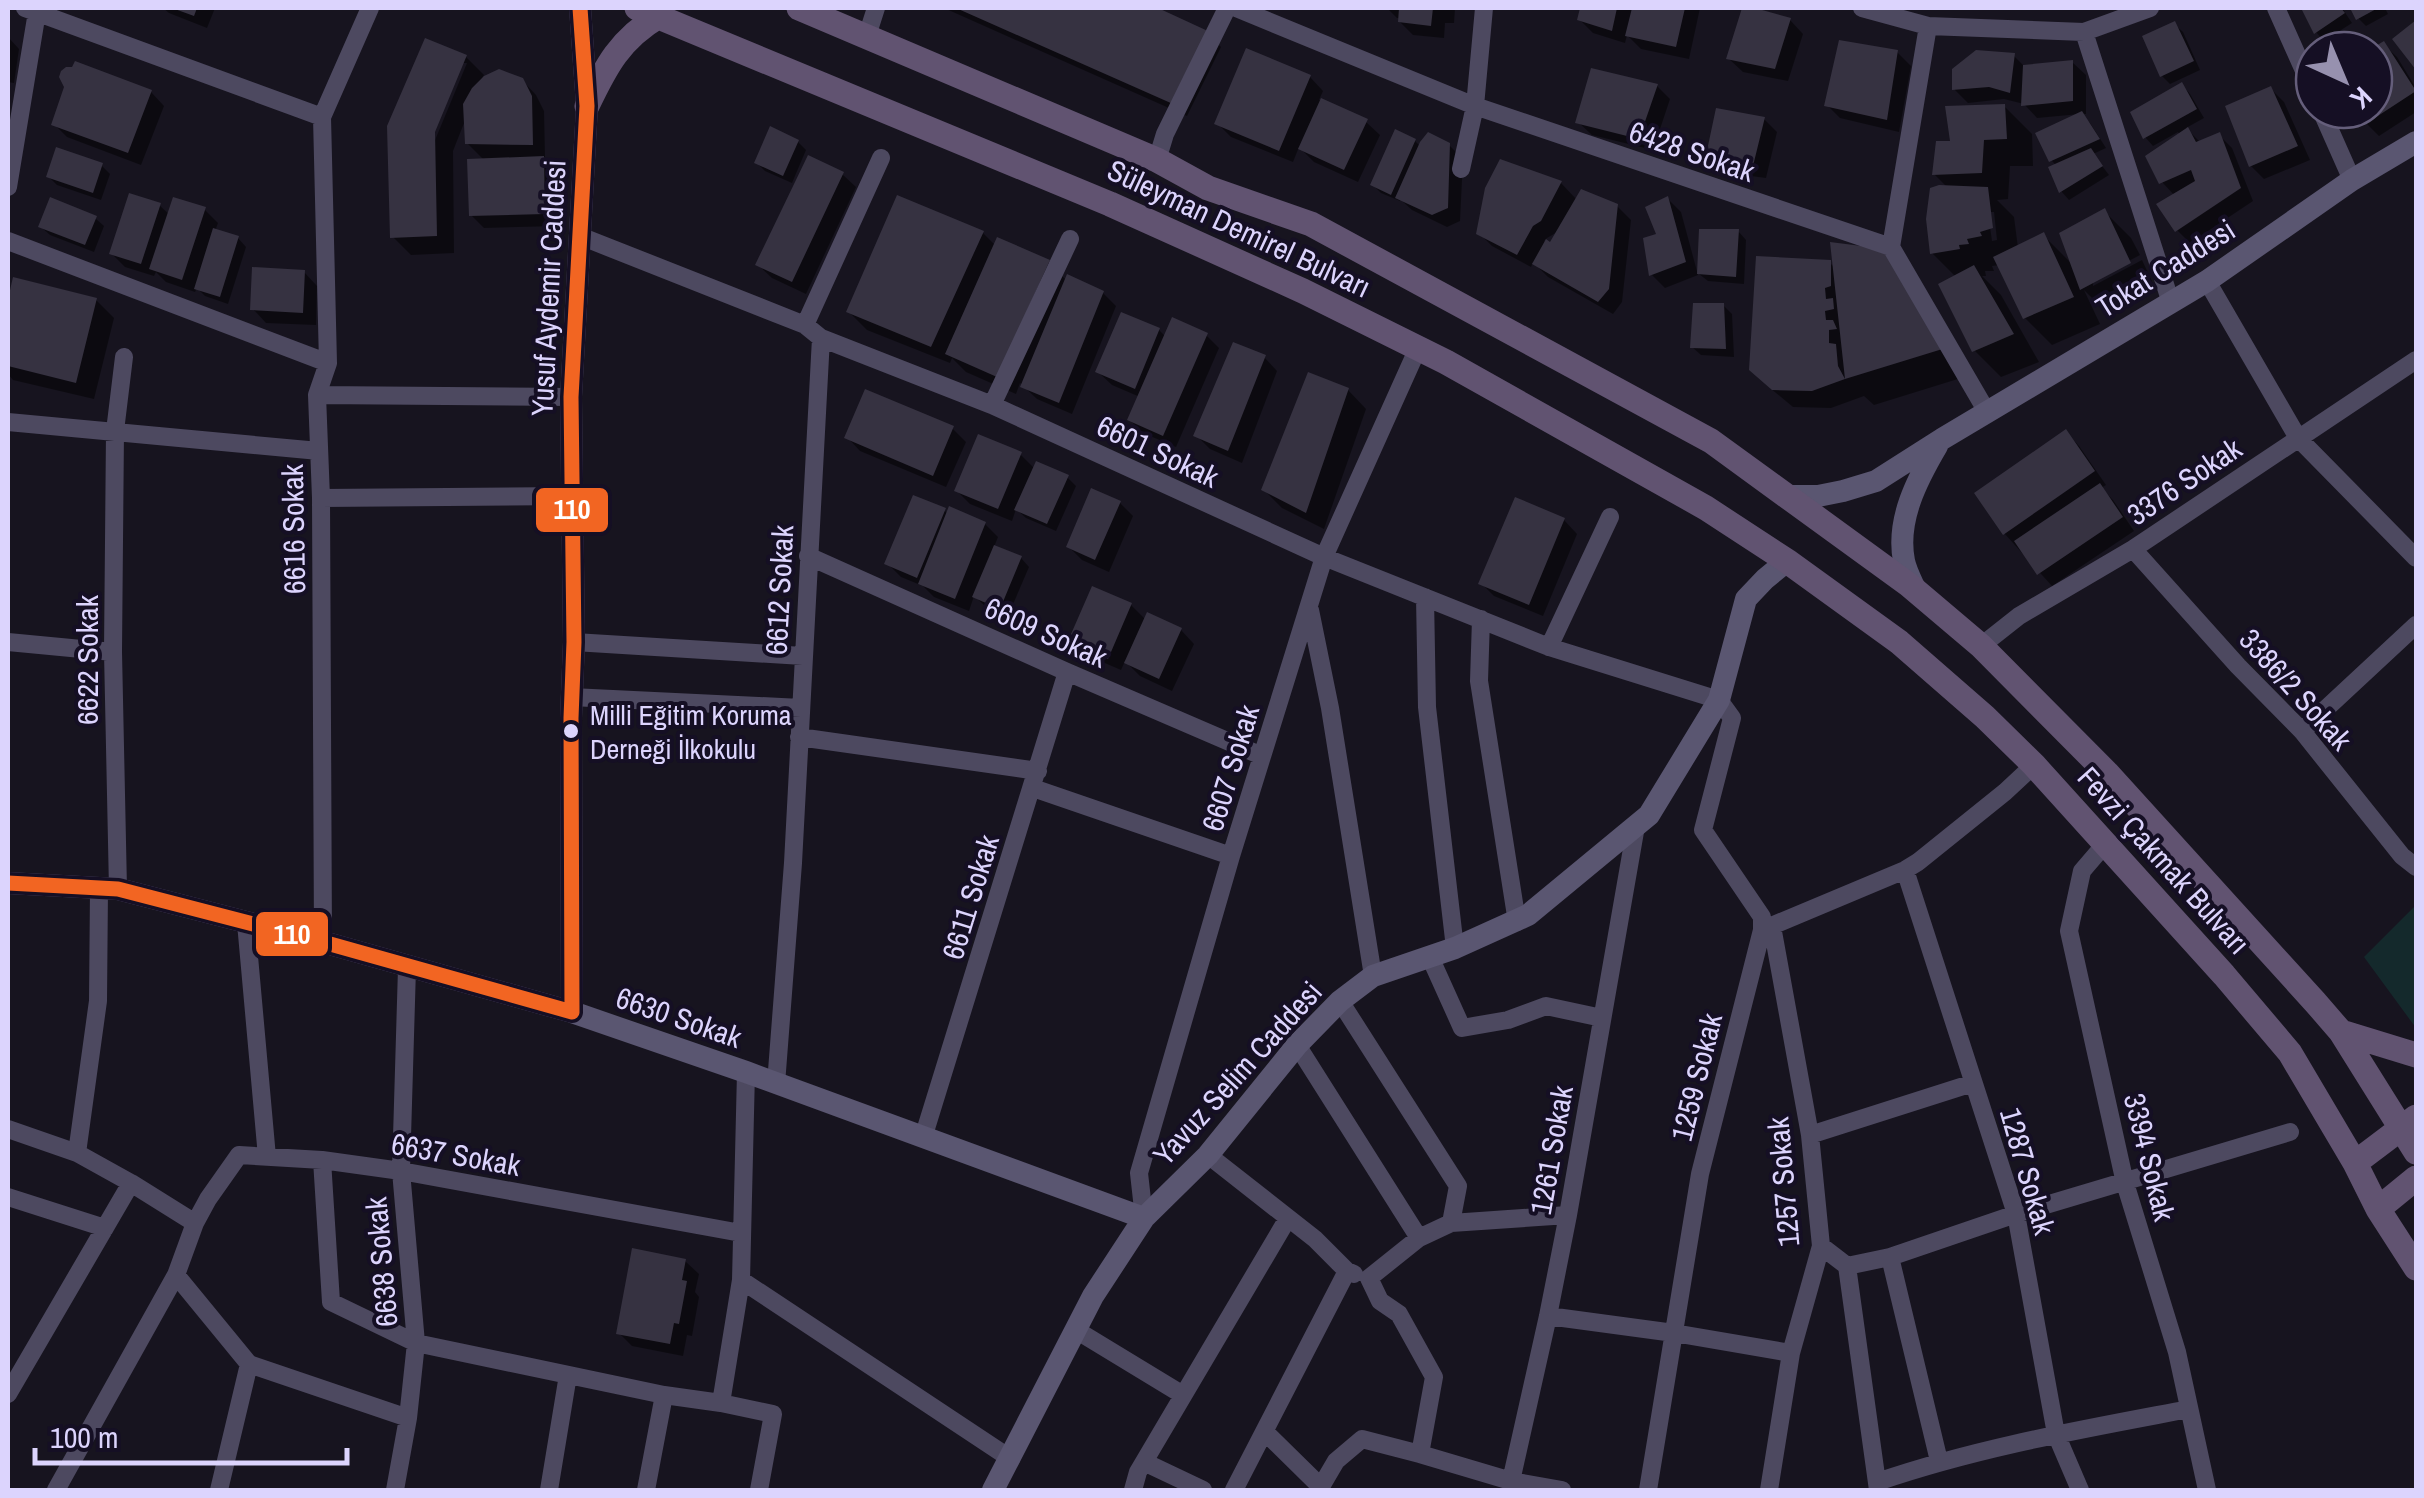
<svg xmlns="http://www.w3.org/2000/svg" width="2424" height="1498" font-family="'Archivo Narrow',sans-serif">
<rect width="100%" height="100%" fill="#17141f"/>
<path fill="#14292c" d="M2416 905V1028L2364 957Z"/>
<path fill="#0007" fill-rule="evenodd" d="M163 8H215L207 28 169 13Z
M944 8H1152L1208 34 1221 47 1187 116Z
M1387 8H1455L1454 23H1445L1444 38 1413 35 1400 22V18H1397Z
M1582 8H1700L1689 59 1641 49 1627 35 1625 43 1593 33 1580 20Z
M1745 8 1790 20 1803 34 1788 81 1743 72 1729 59Z
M2304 8H2342L2352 23 2324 41 2316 32Z
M2352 8H2385L2388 14 2366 26 2358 18Z
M2174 24 2183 32 2200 70 2170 84 2162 76Z
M8 37 19 49 14 83 8 82Z
M2383 44 2397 57 2416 88V112L2379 136 2366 123 2359 110H2374V50Z
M1897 52 1911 66 1899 132 1840 118 1827 105Z
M2014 56 2025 67 2072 62 2086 75V114H2081L2090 123 2106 148 2093 154 2109 175 2069 200 2061 191 2057 166 2051 160 2080 114 2037 118 2024 104 2004 99 1968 103 1954 89Z
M466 57 484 75 481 80H522L536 95 544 111 545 157H541L556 172 558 226 484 228 471 215 485 161 467 143 466 118 453 151 454 253 411 255 393 237 389 127ZM461 63H467L433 145 428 143Z
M1310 77 1323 91 1319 100 1366 122 1380 135 1358 182 1314 162 1299 147 1293 162 1231 137 1217 123Z
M2182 85 2190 94 2204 118 2186 128 2200 142 2219 135 2232 148 2253 201 2190 243 2177 230 2175 196 2162 182 2180 135 2178 132 2153 146 2145 137Z
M1657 86 1670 99 1653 150 1592 135 1578 122Z
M2271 89 2284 102 2310 160 2264 179 2251 166Z
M151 92 164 106 141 165 67 137 54 124Z
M2004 106 2032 134 2033 166H2010L2008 199 1997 200 2014 217 2018 248 2043 235 2074 266 2104 211 2131 238 2140 255 2093 280V286L2142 260 2156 290 2109 315 2084 290 2100 324 2052 345 2025 318 1999 265 1992 266 1994 271H1985L1986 276H1982L2001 295 2039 362 2001 377 1974 350 1956 277 1932 253 1948 188 1934 174 1953 143ZM1988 212H1994L1997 240 1992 241Z
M1764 119 1777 132 1766 178 1721 172 1707 159Z
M1415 141 1421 147 1449 145 1463 159 1460 221 1447 227 1412 210 1401 200 1400 201 1381 193 1373 185Z
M798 142 806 150 792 183 765 171 757 163Z
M1501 162 1561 183 1577 200 1617 206 1631 220 1622 302 1613 314 1548 277 1533 262 1531 267 1492 246 1479 233ZM1559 231 1551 246 1544 241 1547 238Z
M102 166 110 174 101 200 57 185 48 176Z
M842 174 856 187 806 294 772 278 758 265Z
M898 198 983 233 996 246 1048 262 1067 281 1103 293 1116 306 1072 414 1037 399 1020 383 1016 394 966 372 952 358 950 363 867 330 849 312Z
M1668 199 1681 212 1698 275 1665 288 1652 275 1646 240 1659 235Z
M159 205 170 215 205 210 218 223 215 231 238 238 246 247 228 304 205 296 197 288 195 292 166 282 156 272 154 276 125 267 112 254Z
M95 218 104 226 94 252 50 235 41 227Z
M1738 231 1746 240 1744 284 1708 281 1699 274 1702 232Z
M1830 263 1835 268 1974 374 1874 405 1864 396 1831 408 1793 407 1770 388Z
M304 272 317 286 316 325 266 323 253 309Z
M15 280 96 300 114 318 94 399 13 380 8 374V310Z
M1723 305 1732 314 1734 357 1701 355 1692 347Z
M1159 330 1166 337 1206 335 1219 348 1176 447 1143 433 1130 420 1140 397 1112 385 1098 372Z
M1264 357 1277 371 1242 463 1210 449 1196 435Z
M1348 390 1366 409 1324 529 1282 508 1264 490Z
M952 428 966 442 946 487 860 451 847 437Z
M2066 432 2079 446 2106 485 2101 488 2113 500 2134 531 2052 586 2004 533Z
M1020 454 1035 469 1067 477 1076 486 1056 531 1026 518 1016 509 1012 521 970 504 957 491Z
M1516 500 1564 520 1577 534 1543 616 1494 596 1481 583Z
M1120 503 1133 516 1109 572 1082 560 1068 546Z
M944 510 948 514 985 524 998 537 994 547 1021 558 1029 567 1008 616 984 605 974 596 969 611 934 597 923 586 901 577 887 563Z
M1131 605 1146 620 1181 630 1194 644 1172 691 1140 676 1125 661 1121 670 1084 654 1071 641Z
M685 1261 699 1274 695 1292 699 1297 692 1336 687 1335 683 1356 632 1346 619 1333Z"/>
<path fill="#363241" d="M172 8H197L194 16Z
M956 8H1158L1210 32 1173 104Z
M1399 8H1433L1431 26 1398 22Z
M1580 8H1617L1612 31 1577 20Z
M1632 8H1685L1676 47 1625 36Z
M1742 8H1755L1791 18 1775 69 1726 59Z
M2301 8H2341L2345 13 2314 34Z
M2350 8H2378L2356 20Z
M2416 20V70L2392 39Z
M2175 21 2194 61 2160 77 2142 36Z
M425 38 467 55 435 132 437 236 390 238 387 126Z
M1839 40 1898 50 1887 120 1824 106Z
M2384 41 2416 91 2364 125 2356 110H2374V50H2369Z
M1246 48 1311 75 1279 151 1214 124Z
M1976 50 2015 53 2010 93 1989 87 1952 90V69Z
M2073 60V101L2021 106 2023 65Z
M75 61 152 90 128 153 51 125 64 87 59 77 61 71 66 67H72Z
M1591 68 1658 84 1639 139 1575 123Z
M499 69 523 78 532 96 533 145 465 144 463 104 472 88 484 76Z
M2182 82 2197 109 2143 139 2130 112Z
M2271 86 2298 146 2249 167 2225 106Z
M1321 98 1368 119 1344 170 1298 149Z
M2005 104 2007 139 1984 140 1982 173 1932 175 1936 141H1950L1945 106Z
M1716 108 1765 117 1753 166 1705 160Z
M2082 111 2100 139 2049 162 2035 133Z
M770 126 799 140 783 176 754 163Z
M2188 127 2196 142 2220 132 2241 188 2175 232 2156 204 2195 181 2191 170 2159 184 2145 156Z
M1395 129 1416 139 1391 195 1370 185Z
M1428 132 1450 143 1448 208 1432 215 1395 198 1420 142Z
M56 147 103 163 93 193 46 177Z
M2091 148 2103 166 2059 193 2048 167Z
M808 155 844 172 792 282 755 265Z
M544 156 545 214 469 216 467 159Z
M1500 159 1562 181 1541 221 1533 226 1517 255 1476 234 1485 188Z
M1939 185 1988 187 1993 228 1980 232 1982 236 1967 239 1969 244 1959 245 1960 249 1930 254 1926 219 1930 188Z
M1581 189 1618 204 1609 289 1598 302 1532 264 1546 239 1550 242Z
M129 193 161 203 141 264 109 254Z
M897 195 984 231 931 347 846 312Z
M1668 196 1686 262 1649 276 1643 238 1656 234 1645 207Z
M50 197 97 216 85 245 38 227Z
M173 197 206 207 182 280 149 269Z
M2105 208 2131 263 2080 290 2059 233Z
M213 228 239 236 220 297 194 289Z
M1699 229H1739L1736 277 1697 274Z
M2044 232 2074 297 2023 319 1993 257Z
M997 237 1050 260 997 377 945 354Z
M1830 242 1893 250 1949 347 1845 379Z
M1756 256 1831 260V286L1825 288 1826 299 1833 298 1834 309 1825 311 1826 320H1833L1837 329 1829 330V343L1836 344 1838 366 1845 379 1812 391 1772 390 1749 370Z
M1974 265 2014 334 1972 352 1938 284Z
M252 267 305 270 303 313 250 310Z
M1067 274 1104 291 1059 403 1020 387Z
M13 277 97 298 76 383 8 366V299Z
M1693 303H1724L1726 349 1690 348Z
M1121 312 1160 328 1135 389 1095 372Z
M1172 317 1208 333 1163 436 1127 420Z
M1233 342 1266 355 1228 451 1193 436Z
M1308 372 1349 388 1306 513 1261 490Z
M865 389 954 426 933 476 844 438Z
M2066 429 2095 471 2003 535 1974 493Z
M978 434 1022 452 998 509 954 491Z
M1036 461 1069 475 1047 524 1014 510Z
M2100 483 2123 517 2037 575 2014 541Z
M1091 488 1121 501 1095 560 1066 547Z
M913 495 946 508 917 578 884 564Z
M1515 497 1565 518 1529 605 1478 584Z
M949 506 986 522 955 599 918 584Z
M994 545 1022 556 1000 609 972 597Z
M1092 586 1132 603 1108 659 1068 641Z
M1147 612 1182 628 1159 679 1124 663Z
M632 1248 686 1259 682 1280 687 1281 679 1324 674 1323 670 1344 616 1334Z"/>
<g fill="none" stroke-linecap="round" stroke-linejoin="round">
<path stroke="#4d4960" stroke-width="18" d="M25 8 322 117
M1236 8 1475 106 1891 247
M1862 8 1928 26 2084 32 2150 8
M2276 8 2314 93
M1928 26 1891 247 1987 412
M2084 32 2171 303
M867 36 876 8
M2321 110 2352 180
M1157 160 1165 134 1227 8
M1461 169 1475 106 1484 8
M8 187 37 12
M580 236 805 325 821 338 992 405 1324 557 1549 647 1719 700 1732 718 1703 830 1762 917V930L1700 1174 1648 1490
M8 241 328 363
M2207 281 2298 438 2416 558
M805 325 881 158
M317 395 571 397
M992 405 1070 239
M8 422 319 451
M321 498 571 496
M2133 549 2238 666 2302 731 2402 856 2416 867
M808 556 1067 672 1262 756
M1425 597 1427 707 1455 948
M1310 610 1330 708 1373 976
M1481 619 1479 681 1517 922
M8 642 113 652
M574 642 803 656
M1981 646 2019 616 2133 549 2416 360
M1549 647 1610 517
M571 697 801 708
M2302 731 2416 625
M799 737 1038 771
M1033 788 1231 856
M2106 843 2082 871 2069 931 2125 1183 2177 1352 2207 1490
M1905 870 2016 1214 2056 1434 2080 1490
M118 889 113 652 115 431 124 357
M246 923 267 1157
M1764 929 1905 870 1918 862 2005 792 2034 765
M323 942 321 498 317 395 328 363 322 117 370 8
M1430 957 1462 1028 1508 1020 1546 1006 1602 1018
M1340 1001 1458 1186 1451 1223
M1297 1045 1419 1238
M776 1084 793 863 821 338
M8 1129 77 1153 131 1183 195 1223
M1810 1135 1973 1083
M923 1138 1067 672
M77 1153 98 1001 99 889
M1208 1155 1315 1239 1347 1271 1354 1274
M322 1160 331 1302 416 1343 664 1395 721 1403 773 1414 759 1490
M8 1197 105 1228
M1144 1218 1139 1173 1231 856 1324 557 1418 348
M1821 1246 1847 1266 1878 1490
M1890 1257 1939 1461
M1847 1266 1890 1257 2016 1214 2290 1132
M176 1275 249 1364 408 1418
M741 1280 1011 1459
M1548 1316 1674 1333 1791 1353
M1076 1330 1183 1395
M8 1394 131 1183
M721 1403 741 1280 746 1072
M1265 1432 1321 1487
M1420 1454 1511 1481 1562 1490
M1144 1462 1203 1490
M1511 1481 1548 1316 1568 1215 1636 826
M1877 1482C1979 1447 2084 1429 2189 1409
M56 1490 176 1275 195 1223 208 1199 239 1155 322 1160 401 1171 741 1233
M219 1490 249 1364
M395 1490 408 1418 416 1343 401 1171 407 968
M549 1490 568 1375
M646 1490 664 1395
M1133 1490 1138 1472 1288 1218
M1234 1490 1347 1271
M1319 1490 1336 1461 1362 1439 1420 1454 1434 1377 1399 1314 1380 1301 1369 1278 1419 1238 1451 1223 1568 1215
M1769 1490 1791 1353 1821 1246 1810 1135 1772 926"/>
<path stroke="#5a5671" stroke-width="22" d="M1787 496H1818L1843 491 1876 481 1942 439 2207 281 2352 180 2416 142
M1916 591C1912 582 1906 571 1904 561 1896 520 1917 480 1937 446
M8 883 118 889 323 942 572 1012 746 1072 1144 1218
M572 1012 571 718 574 642 571 397 587 106 580 8
M993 1490 1093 1296 1144 1218 1208 1155 1297 1045 1340 1001 1373 976 1455 948 1528 915 1649 815 1719 700 1746 599 1765 579 1787 561"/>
<path stroke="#615371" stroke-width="25" d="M637 8 1110 204 1303 291 1446 362 1706 508 1787 561 1899 642 1985 717 2034 765 2224 975 2290 1053 2355 1163 2378 1209 2416 1268
M799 8 1157 160 1208 188 1311 224 1711 441 1909 585 1981 646 2107 773 2315 1002 2341 1032 2416 1152
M587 106C606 66 620 39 659 16
M2341 1032 2416 1055
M2355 1163 2416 1117
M2378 1209 2416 1178"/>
<g stroke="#150f24" stroke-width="22">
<path id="bus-1" d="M8 883 118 889 323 942 572 1012
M572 1012 571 718 574 642 571 397 587 106 580 8"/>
</g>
<use href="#bus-1" stroke="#f26522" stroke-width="15"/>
</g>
<circle fill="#dcd4fd" stroke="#150f24" stroke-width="4" cx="571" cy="731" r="9"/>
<g text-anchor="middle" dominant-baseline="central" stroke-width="8" stroke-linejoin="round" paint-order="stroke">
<g font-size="28" fill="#dcd4fd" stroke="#150f24" text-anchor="start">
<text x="590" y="715">Milli Eğitim Koruma<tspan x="590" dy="34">Derneği İlkokulu</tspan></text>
</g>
<g font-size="30" fill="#dcd4fd" stroke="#150f24">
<text transform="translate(1692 151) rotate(19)">6428 Sokak</text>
<text transform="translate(1239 228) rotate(25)">Süleyman Demirel Bulvarı</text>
<text transform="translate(2165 268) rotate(-32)">Tokat Caddesi</text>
<text transform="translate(548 288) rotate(-87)">Yusuf Aydemir Caddesi</text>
<text transform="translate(1158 451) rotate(25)">6601 Sokak</text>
<text transform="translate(2184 481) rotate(-34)">3376 Sokak</text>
<text transform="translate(293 529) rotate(-91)">6616 Sokak</text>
<text transform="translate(779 590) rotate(-87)">6612 Sokak</text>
<text transform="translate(1046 632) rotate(24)">6609 Sokak</text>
<text transform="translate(87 660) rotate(-90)">6622 Sokak</text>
<text transform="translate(2296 689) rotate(48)">3386/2 Sokak</text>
<text transform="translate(1230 768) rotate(-73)">6607 Sokak</text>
<text transform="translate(2164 860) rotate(48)">Fevzi Çakmak Bulvarı</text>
<text transform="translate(970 897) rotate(-73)">6611 Sokak</text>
<text transform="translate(679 1017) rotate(19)">6630 Sokak</text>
<text transform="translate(1237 1073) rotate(-48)">Yavuz Selim Caddesi</text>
<text transform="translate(1696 1077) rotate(-76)">1259 Sokak</text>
<text transform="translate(1551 1150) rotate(-80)">1261 Sokak</text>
<text transform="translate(456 1154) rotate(10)">6637 Sokak</text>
<text transform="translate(2150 1157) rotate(76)">3394 Sokak</text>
<text transform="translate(2028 1171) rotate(74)">1287 Sokak</text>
<text transform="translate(1783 1182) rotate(-95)">1257 Sokak</text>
<text transform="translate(381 1262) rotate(-95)">6638 Sokak</text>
</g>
</g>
<g stroke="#150f24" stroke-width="4">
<rect x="534" y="486" width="76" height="48" rx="10" fill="#f26522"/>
<rect x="254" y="910" width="76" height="48" rx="10" fill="#f26522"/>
</g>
<g font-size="28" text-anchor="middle" font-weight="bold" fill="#fff">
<text x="572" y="519">110</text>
<text x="292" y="944">110</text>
</g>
<rect width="2424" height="1498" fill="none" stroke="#dcd4fd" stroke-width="20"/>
<g transform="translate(2344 80) rotate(136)"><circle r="48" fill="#150f24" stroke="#655e7b" stroke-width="2.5"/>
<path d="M0-8L18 38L0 25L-18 38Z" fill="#9791af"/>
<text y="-15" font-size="28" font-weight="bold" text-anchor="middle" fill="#dcd4fd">K</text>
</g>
<path d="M35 1448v15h312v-15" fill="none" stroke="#dcd4fd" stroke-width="5"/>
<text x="50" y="1448" font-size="30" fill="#dcd4fd" stroke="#150f24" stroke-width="8" paint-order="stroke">100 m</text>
</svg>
